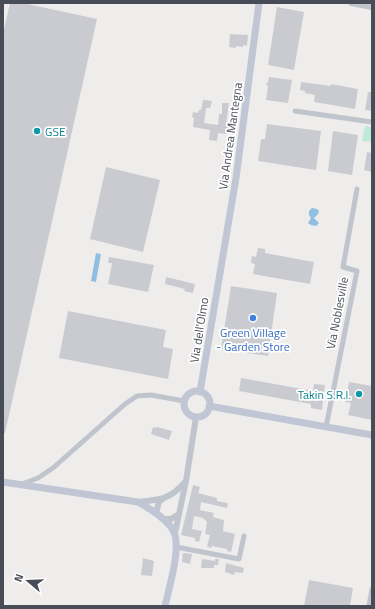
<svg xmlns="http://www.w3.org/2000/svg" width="375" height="609" font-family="'Titillium Web',sans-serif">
<rect width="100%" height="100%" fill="#efedec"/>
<path fill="#bee9d8" d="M365 126 372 127V142L362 141Z"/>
<path fill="#90bfe1" d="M312 208 317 209 319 211 318 214 314 218 319 223 316 226 311 225 308 223 311 218 309 215V211Z
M96 253 101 254 96 282 91 281Z"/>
<path fill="#cacbd1" d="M10 3H23L97 19 5 433H3V34Z
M277 7 304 12 294 70 268 65Z
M230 34 248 35 247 46 243 45V47L236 46V48L229 47Z
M269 77 292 80 288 103 266 100 268 86 266 84 268 82Z
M301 82 331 86V84L358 89 355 109 314 102 315 95 305 93V91L300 90Z
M368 92H372V111L365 110Z
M203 100 212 101 210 108H206L204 123 218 125 219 114H222V103H229L226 125H231L230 132H227V134L218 133 217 141 209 140 210 130 193 127 194 118 192 117 193 112 198 113 199 110H201Z
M267 124 321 131 316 170 258 161 261 139H265Z
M333 131 358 135 352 175 328 171Z
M367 152 372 153V172L364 170Z
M106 167 160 180 143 252 90 239Z
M258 248 265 249V253L314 262 310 284 253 274 255 264 251 263 252 256 256 257Z
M109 257 154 265 148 292 108 284 112 263H108Z
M166 277 195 284 193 293 184 291 185 289 165 284Z
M231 286 277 293 268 356 221 349Z
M68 311 166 330 163 347 173 349 168 379 59 358Z
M241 378 313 391 314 384 325 385 322 410 311 408V404L239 391Z
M349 382 372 386V420L348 415 351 403 345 402Z
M153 427 156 428 157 427 172 431 169 440 151 434Z
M193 485 200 487 198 493 217 498V501L228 503 227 508 201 502 200 510 214 513 213 517 224 520 223 531 235 534 231 552 227 551V549L212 546 211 548 207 547 210 535 205 534 207 522 203 518 194 516 192 529 202 531 199 542 195 541V538L181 535Z
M183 553 192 554 190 564 182 562Z
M143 558 154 561 152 576 141 575Z
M202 559 215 561V559H219L218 565H214V568H201Z
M226 563 244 568 243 573 235 572 234 575 225 572Z
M309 580 353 588 350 606H304Z"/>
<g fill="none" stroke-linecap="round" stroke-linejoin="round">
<path stroke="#bfc4cd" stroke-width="5" d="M295 111 372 122
M326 427 357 271 343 267 357 189
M22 484 38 478 53 468 125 404 137 396 151 395 184 401
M176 547 239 559 244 536
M369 606 372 589"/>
<path stroke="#bfc4cd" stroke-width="6" d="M351 3 372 7
M138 502C160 500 171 499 185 482
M156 513 159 502 164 498
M163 519H171L179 514
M175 533 186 481 196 417"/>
<path stroke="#c1c6d4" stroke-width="7" d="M184 404a13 13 0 1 1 26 0a13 13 0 1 1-26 0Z
M200 392 236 178 259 3
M209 406 372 435
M3 482 138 502C149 508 172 522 175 535 180 552 169 588 165 606"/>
</g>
<g fill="#0f9aa8" stroke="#fff" stroke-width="1.5">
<circle cx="37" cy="131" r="4"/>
<circle cx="359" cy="394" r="4"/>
</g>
<circle fill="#3f7fe0" stroke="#fff" stroke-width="1.5" cx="253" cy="318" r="4"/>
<g text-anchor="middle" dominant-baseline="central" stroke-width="3.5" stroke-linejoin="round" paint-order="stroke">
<g font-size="12" fill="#0d838f" stroke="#fff" text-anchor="start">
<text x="45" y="131">GSE</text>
<text x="351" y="394" text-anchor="end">Takin S.R.l.</text>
</g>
<g font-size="12" fill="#474c57" stroke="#fff">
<text transform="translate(230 136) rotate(-82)">Via Andrea Mantegna</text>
<text transform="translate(337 313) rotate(-79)">Via Noblesville</text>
<text transform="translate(199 330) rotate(-81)">Via dell'Olmo</text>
</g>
<g font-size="12" fill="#366cbe" stroke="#fff">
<text x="253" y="332">Green Village<tspan x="253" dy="14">- Garden Store</tspan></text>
</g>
</g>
<rect width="375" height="609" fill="none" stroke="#474c57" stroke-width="8"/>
<g transform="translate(28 581) rotate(289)" stroke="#ffffff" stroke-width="3" paint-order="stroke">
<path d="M0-3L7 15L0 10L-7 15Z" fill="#474c57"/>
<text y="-6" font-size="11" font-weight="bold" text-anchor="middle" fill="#474c57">N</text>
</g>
</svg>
